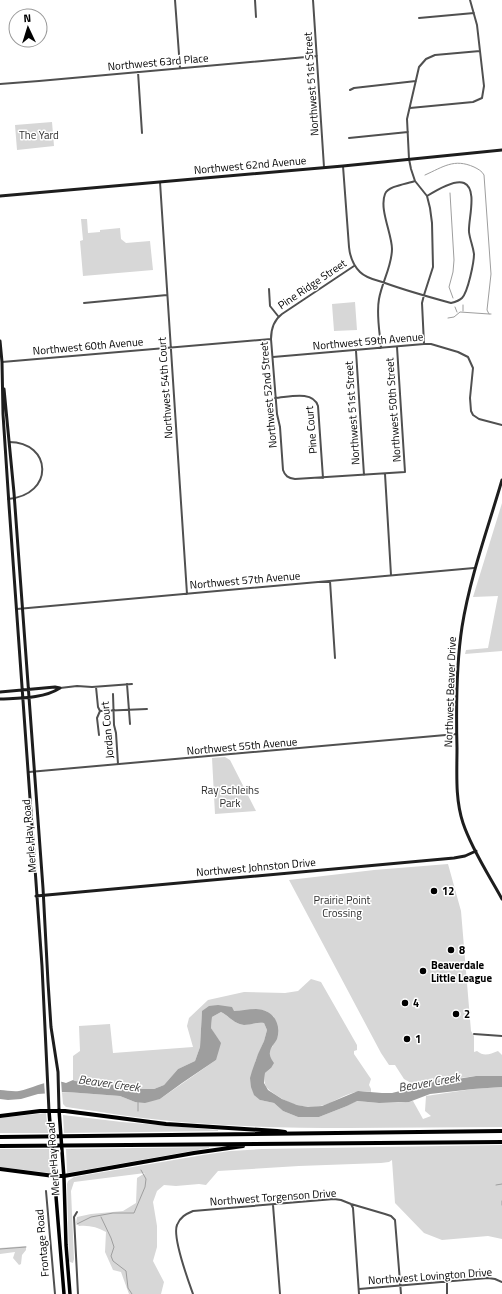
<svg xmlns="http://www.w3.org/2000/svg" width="502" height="1294" font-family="'Titillium Web',sans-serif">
<rect width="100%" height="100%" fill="#fff"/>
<path fill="#d7d7d7" d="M52 122 54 146 17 150 15 125Z
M81 219H87L88 233 100 232V230L120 228 121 239 126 243 150 241 153 270 83 276 80 241 83 240Z
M355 302 357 330 334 331 332 304Z
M502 503V651L465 654 466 650 488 648 498 596 473 597Z
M225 757 230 760 256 811 215 814 212 758Z
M448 864 461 911 471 1031 474 1036V1052L477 1051C484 1057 490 1054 498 1051L502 1055V1076H476L413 1084 404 1079 395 1065H389L381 1053 289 880 374 870Z
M311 979 321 982 357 1045V1050L354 1051V1054L371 1079 369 1085 371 1089V1092C355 1089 344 1096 330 1103 311 1111 292 1106 276 1095 265 1087 264 1087 265 1073L271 1068 269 1050 273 1046 274 1017 266 1011 256 1009 246 1011H202L200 1047 195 1061 178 1069 164 1085 154 1089H132L121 1086 75 1081 73 1080V1056L80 1051 79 1026 110 1024 113 1053 193 1047 187 1026 189 1018 208 1000 244 992 285 993 298 991Z
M221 1012C229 1016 234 1024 244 1025 251 1025 256 1022 264 1023L267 1030 264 1041 255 1062 260 1100 274 1103 283 1111 298 1117H319L347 1106 356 1101 379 1103H398L413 1101 423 1119 431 1116 425 1111 426 1096 473 1089 502 1087V1127C399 1127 295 1131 193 1123 150 1120 108 1113 66 1107L63 1104 62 1093 67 1092 120 1096 135 1102 160 1099 216 1060 215 1035 211 1028 212 1017Z
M46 1113 48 1133H0V1118Z
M63 1115 122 1122 218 1130V1131L64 1133Z
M502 1145V1239L488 1236 442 1240 424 1233 395 1203 392 1160 389 1162 381 1163 299 1166 218 1171 206 1185 199 1184 176 1186 164 1185 157 1191 153 1202 157 1226V1247L153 1261 164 1282 161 1294H129L121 1272 113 1270 105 1252 106 1232C97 1227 89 1225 79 1226L76 1223 77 1217 91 1214 123 1211 136 1203 137 1178 145 1173 74 1182 71 1191 74 1259 73 1263 70 1262 69 1261 67 1184 68 1181 74 1177 203 1155 230 1151 262 1149Z
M209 1147V1148L67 1173 66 1149Z
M0 1149H49L50 1173 0 1167Z
M26 1246V1250L22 1255 21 1264 19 1265 13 1258 15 1252 0 1254V1248Z"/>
<path fill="#9e9e9e" d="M218 1005 232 1007 234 1011C241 1011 248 1009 256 1009 272 1009 282 1023 277 1039 275 1043 270 1048 270 1052 269 1056 272 1060 274 1063L271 1068 265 1073 264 1083 268 1090 282 1099 297 1105 308 1107 322 1106 358 1091 382 1093H392L404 1090 419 1083 431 1081 451 1080 476 1076H502V1087L473 1089 430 1094 409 1102 379 1103 357 1101 347 1106 319 1117H298L283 1111 274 1103 260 1100 254 1095 251 1087 250 1078 252 1071 258 1054 264 1041 267 1030 264 1023C256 1022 251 1025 244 1025 234 1024 229 1016 221 1012L212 1017 211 1028 221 1043 216 1060 182 1083 160 1099 145 1103 135 1102 120 1096 67 1092 38 1094 21 1099 8 1100 0 1099V1090C6 1090 13 1092 19 1091 34 1088 51 1077 66 1083L73 1080 75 1081 121 1086 132 1089H154L164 1085 178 1069 195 1061 200 1047 202 1011 209 1006Z"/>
<path fill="#fff" d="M61 1080 62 1094 45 1096 44 1081Z"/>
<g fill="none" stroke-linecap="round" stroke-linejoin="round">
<path stroke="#9e9e9e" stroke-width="1" d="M425 175C443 167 454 158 474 167 478 169 482 171 484 175L491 274 487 310 489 314H491
M450 193 454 260 453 272 449 287 453 298
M455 307 457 312
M463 311V305
M448 318 454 317 460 312 489 314
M138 1101V1111
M496 1185 502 1184
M502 1201V1205
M101 1217 111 1238 114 1247 111 1256 113 1261 126 1271 128 1288 132 1294
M77 1224 91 1217 113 1213H134L145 1187 146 1179 141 1170
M0 1249 26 1247"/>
<path stroke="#505050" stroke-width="2" d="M175 0 180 68
M255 0 256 17
M313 0 324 167
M419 18 474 13
M138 72 142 133
M0 84 39 81 317 56
M350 90 354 88 416 81
M410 108 473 102 482 98 484 86 477 25 470 0
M349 138 408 132
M343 166 349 247C350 257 353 265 360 272 367 279 377 280 385 283 407 291 429 297 451 303 455 302 459 301 462 298 468 292 474 262 474 254 473 246 470 240 469 232 468 220 478 189 464 183 455 179 435 191 427 196
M160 182 187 594
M354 266 282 314C274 320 271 328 271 339L277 414 280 427 283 470C285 476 288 478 295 479L405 472 397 347
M269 289 270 306 278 316
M84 303 167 295
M424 344 422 303 424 295 433 267 432 223 430 208 427 196 415 181 411 169 409 159 407 119 419 67 426 59 435 55 480 51
M381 348C380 333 376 315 379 299 382 282 392 266 392 249 392 234 379 209 385 194 388 186 406 184 415 181
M356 351 364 475
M273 357 424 344H431L458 352 468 357 473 368 470 398 471 411 473 415 479 419 502 425
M2 362 271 339
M275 398C289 397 313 390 318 406L323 478
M385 474 391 575
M8 499C55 495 52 442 9 442
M330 581 335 658
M17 609 474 568
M127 684 130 724
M96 687 98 707 100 711 97 718 99 735
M60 688 77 686 92 687 132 684
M113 694 114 725 116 733 118 764
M100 711 147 709
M29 772 457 734
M474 1034 502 1036
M46 1191 55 1294
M351 1204 353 1208 359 1294
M273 1205 280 1294
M77 1212 74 1217 78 1294
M447 1282V1294
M359 1289 488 1278 495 1279 502 1282
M193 1294C188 1280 172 1237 177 1225 180 1217 186 1214 193 1211L334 1199 341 1200 351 1204 385 1214 391 1216 395 1220 401 1294"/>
<path stroke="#1d1d1d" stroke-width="3" d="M0 196 343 166 502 150
M0 341 2 362 3 414 9 505 42 966 49 1111
M4 389 14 493 43 888 48 982 51 1027 58 1072 59 1110
M502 480C488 528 470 577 462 627 456 666 456 708 457 748 457 773 455 799 463 823 472 850 489 875 502 899
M0 692 55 687 60 688
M0 699C19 698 43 699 60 688
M36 896 454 858 465 856 476 851"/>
<path stroke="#000" stroke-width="3.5" d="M59 1110 64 1178 66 1245 70 1294
M49 1111 64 1294"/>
<path stroke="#000" stroke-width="4" d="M0 1116 40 1111H65L166 1124 277 1131 285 1132
M0 1137 502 1131
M0 1146 502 1142
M0 1169 54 1176H64L194 1153 243 1146"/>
</g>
<g fill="#000" stroke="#fff" stroke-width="1.5">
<circle cx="434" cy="891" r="4"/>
<circle cx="451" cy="950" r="4"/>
<circle cx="423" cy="971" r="4"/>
<circle cx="405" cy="1003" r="4"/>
<circle cx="456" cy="1014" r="4"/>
<circle cx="407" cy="1039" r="4"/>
</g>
<g text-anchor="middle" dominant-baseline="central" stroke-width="3" stroke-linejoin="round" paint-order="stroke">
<g font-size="11" fill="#000" stroke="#fff">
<text transform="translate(158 62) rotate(-5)">Northwest 63rd Place</text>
<text transform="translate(311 84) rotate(-94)">Northwest 51st Street</text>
<text transform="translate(250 165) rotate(-5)">Northwest 62nd Avenue</text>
<text transform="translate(312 284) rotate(-34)">Pine Ridge Street</text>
<text transform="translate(368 341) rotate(-5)">Northwest 59th Avenue</text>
<text transform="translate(88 346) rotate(-5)">Northwest 60th Avenue</text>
<text transform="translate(165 388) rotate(-94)">Northwest 54th Court</text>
<text transform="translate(268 395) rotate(-95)">Northwest 52nd Street</text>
<text transform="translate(393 410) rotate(-94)">Northwest 50th Street</text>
<text transform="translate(352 413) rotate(-94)">Northwest 51st Street</text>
<text transform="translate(311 430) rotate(-95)">Pine Court</text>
<text transform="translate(245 580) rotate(-5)">Northwest 57th Avenue</text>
<text transform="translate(450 692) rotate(-88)">Northwest Beaver Drive</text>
<text transform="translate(107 730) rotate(-95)">Jordan Court</text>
<text transform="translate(242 746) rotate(-5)">Northwest 55th Avenue</text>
<text transform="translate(29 836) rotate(-95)">Merle Hay Road</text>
<text transform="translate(256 867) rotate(-5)">Northwest Johnston Drive</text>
<text transform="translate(53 1159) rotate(-94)">Merle Hay Road</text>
<text transform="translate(273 1197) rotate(-4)">Northwest Torgenson Drive</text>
<text transform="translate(42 1243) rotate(-95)">Frontage Road</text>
<text transform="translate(430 1276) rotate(-4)">Northwest Lovington Drive</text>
</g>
<g font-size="11" fill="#2e2e2e" stroke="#fff">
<text x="39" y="135">The Yard</text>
<text x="230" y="790">Ray Schleihs<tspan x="230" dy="13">Park</tspan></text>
<text x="342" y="900">Prairie Point<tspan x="342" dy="13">Crossing</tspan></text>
</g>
<g font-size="11" font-weight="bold" fill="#000" stroke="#fff" text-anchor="start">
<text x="442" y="891">12</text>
<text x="459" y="950">8</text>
<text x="431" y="965">Beaverdale<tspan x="431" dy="13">Little League</tspan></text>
<text x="413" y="1003">4</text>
<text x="464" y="1014">2</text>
<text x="415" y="1039">1</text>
</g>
<g font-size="12" font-style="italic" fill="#3f3f3f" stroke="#fff">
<text transform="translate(429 1082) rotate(-10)">Beaver Creek</text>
<text transform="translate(109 1083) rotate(8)">Beaver Creek</text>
</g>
</g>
<g transform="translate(28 28) rotate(356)"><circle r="19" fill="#ffffff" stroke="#999999"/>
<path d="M0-3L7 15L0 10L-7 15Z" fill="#000000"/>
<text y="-6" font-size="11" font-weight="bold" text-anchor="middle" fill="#000000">N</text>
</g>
</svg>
